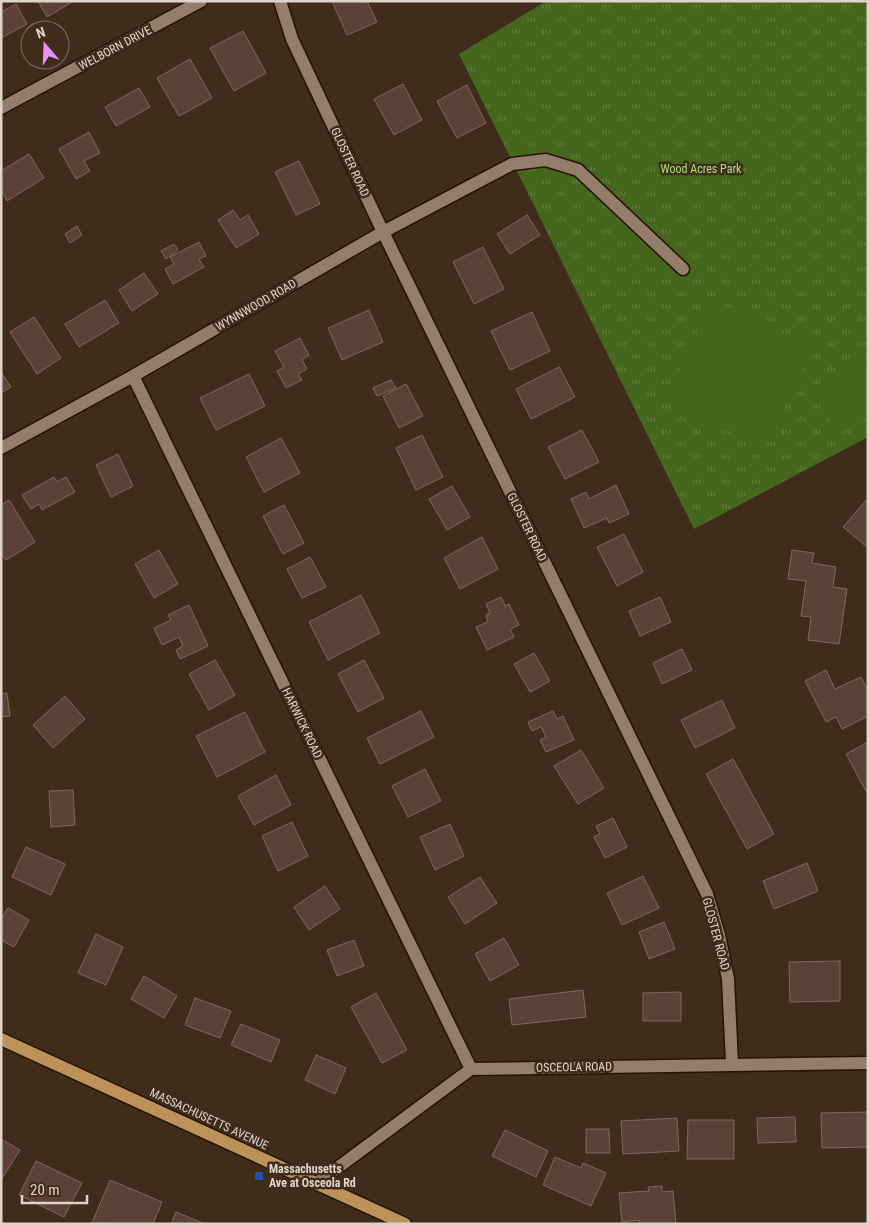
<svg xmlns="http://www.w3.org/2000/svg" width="869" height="1225" font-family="'Roboto Condensed',sans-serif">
<defs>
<pattern id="park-tufts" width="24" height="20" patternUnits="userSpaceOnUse" patternTransform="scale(1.25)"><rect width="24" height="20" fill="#44661d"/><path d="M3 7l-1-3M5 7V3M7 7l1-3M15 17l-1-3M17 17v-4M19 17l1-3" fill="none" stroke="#5f7b3c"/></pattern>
</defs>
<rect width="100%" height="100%" fill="#3f2c1b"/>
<path fill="url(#park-tufts)" d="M546 1H868V437L694 529 459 54Z"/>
<path fill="#44661d" d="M712 300 812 346 765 447 665 401Z
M868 361V417L836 432 814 387Z"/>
<path fill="#5b4137" stroke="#82665b" d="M38 1H74L47 17Z
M332 1H367L377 22 347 35Z
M16 4 27 24 1 38V12Z
M243 31 266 73 234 91 210 48Z
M190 59 212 98 179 116 157 78Z
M403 84 422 120 394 135 374 99Z
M467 85 486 123 457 138 437 101Z
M139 88 150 107 116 126 105 107Z
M89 132 100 153 84 161 90 171 76 179 59 149Z
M29 154 44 178 7 201 1 190V171Z
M299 161 320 204 296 215 275 172Z
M233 210 240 220 248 215 259 234 236 248 218 220Z
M527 215 540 235 510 254 497 234Z
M77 226 82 235 70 243 65 234Z
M199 242 206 256 199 259 204 267 173 284 165 269 174 264 170 257Z
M174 244 178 250 166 259 161 251Z
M483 247 504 289 474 304 453 262Z
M144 273 158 294 132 311 119 290Z
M105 300 119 323 79 347 65 324Z
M369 310 383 342 342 360 328 328Z
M532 312 550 351 510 370 491 331Z
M34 317 61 358 37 374 10 332Z
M300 338 309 355 302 360 307 369 298 374 302 380 286 388 277 371 284 367 275 351Z
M559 367 575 397 531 419 516 389Z
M1 372 11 387 1 393Z
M249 374 265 406 216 430 200 398Z
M391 380 396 388 377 396 373 388Z
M406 384 423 416 399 428 383 396Z
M582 430 599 462 565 479 548 447Z
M422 435 443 477 416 490 396 448Z
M281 438 300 473 264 492 246 457Z
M118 454 133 486 111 497 96 465Z
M54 477 57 482 66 477 75 492 42 510 39 504 31 509 22 495Z
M616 485 629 514 609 523 607 518 584 528 571 499 586 492 589 499Z
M452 486 470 517 447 530 429 499Z
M868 498V548L843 527Z
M9 500 35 542 6 560 1 553V505Z
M284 505 304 543 283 554 263 516Z
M624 534 643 572 617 586 597 547Z
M482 537 498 569 460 589 444 558Z
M159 550 178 584 154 598 135 564Z
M792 550 814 553 812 563 836 567 833 587 847 589 839 644 808 640 811 617 801 616 806 581 788 579Z
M310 557 326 587 302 598 287 569Z
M361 595 380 633 328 660 309 622Z
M501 597 505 606 509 604 519 625 510 629 514 637 487 650 476 627 488 622 486 615 490 613 486 604Z
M660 597 671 622 640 636 629 611Z
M189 605 208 646 180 659 176 650 183 646 179 637 162 645 154 628 171 620 168 615Z
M682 649 692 670 662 684 653 663Z
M534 653 550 681 530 692 514 664Z
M215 660 235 695 209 710 189 674Z
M364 660 384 698 358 712 338 674Z
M826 670 835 689 861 677 868 691V716L842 729 836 717 826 722 805 681Z
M7 693 10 716 1 717V694Z
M65 696 85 719 53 748 33 725Z
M722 700 735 728 695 748 681 720Z
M421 711 434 737 380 764 367 738Z
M553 711 557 719 563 716 574 740 546 752 540 740 546 737 541 727 532 731 528 722Z
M245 712 265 752 217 777 196 736Z
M868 742V795L846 754Z
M581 750 604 788 578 804 554 766Z
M733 759 774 834 747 849 706 774Z
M425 769 441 801 408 817 392 786Z
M276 775 291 805 254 825 238 796Z
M73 790 75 825 51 827 49 791Z
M613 818 627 847 605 858 594 837 600 834 596 826Z
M292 822 308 856 278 871 262 836Z
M450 824 464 856 435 870 420 837Z
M26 847 65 864 51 895 12 877Z
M807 863 818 891 774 909 763 881Z
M643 876 659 908 622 925 607 893Z
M480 877 497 903 465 924 448 897Z
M325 886 340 909 309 930 294 907Z
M8 908 29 920 14 947 1 940V919Z
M664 922 675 949 649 959 639 932Z
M96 934 123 947 106 985 78 973Z
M504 938 519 965 490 981 475 954Z
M354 940 364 966 337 976 327 950Z
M840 961V1001L790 1002 789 962Z
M144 976 177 996 164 1018 131 999Z
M583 990 586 1017 512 1025 509 999Z
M681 992V1021H643V993Z
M376 993 407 1050 382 1063 351 1007Z
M195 998 231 1011 220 1038 185 1025Z
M241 1024 280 1040 271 1062 231 1045Z
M316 1055 346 1068 335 1094 305 1080Z
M868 1112V1147L822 1148 821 1113Z
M795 1117 796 1142 758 1143 757 1118Z
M677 1118 679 1151 623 1154 621 1121Z
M688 1120H734V1159H687Z
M586 1129H609L610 1153H586Z
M505 1130 548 1151 536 1177 492 1156Z
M1 1139 20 1150 1 1180Z
M555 1157 581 1168 583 1163 606 1173 591 1206 543 1185Z
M36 1161 82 1183 64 1217 19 1195Z
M110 1180 162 1202 153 1224 92 1223Z
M662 1186V1192L673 1191 676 1224H640L639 1220 622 1222 619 1193 649 1191 648 1187Z
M176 1212 205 1224H171Z"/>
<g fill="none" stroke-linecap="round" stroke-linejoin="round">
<g stroke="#251404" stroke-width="15">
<path id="minor" d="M280 1 292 39 383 232 707 894 719 935 728 979 732 1063
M1 108 201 1
M133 376 471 1069
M1 448 133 376 383 232 512 164 546 160 578 170 683 269
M317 1183 471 1069 868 1063"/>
</g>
<g stroke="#251404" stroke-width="15">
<path id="major" d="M1 1039 405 1224"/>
</g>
<use href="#minor" stroke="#947d6a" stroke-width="12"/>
<use href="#major" stroke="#bc9258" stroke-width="12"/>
</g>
<rect fill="#1a4fb4" stroke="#3f2c1b" stroke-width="2" x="254" y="1171" width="10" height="10" rx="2.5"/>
<g text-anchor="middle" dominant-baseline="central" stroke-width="5" stroke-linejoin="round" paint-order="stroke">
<g font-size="12" fill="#e0d4c9" stroke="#3f2c1b">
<text transform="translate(115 48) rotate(-28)">WELBORN DRIVE</text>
<text transform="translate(350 162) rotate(65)">GLOSTER ROAD</text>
<text transform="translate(256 305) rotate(-30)">WYNNWOOD ROAD</text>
<text transform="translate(527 527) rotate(64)">GLOSTER ROAD</text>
<text transform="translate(302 723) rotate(64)">HARWICK ROAD</text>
<text transform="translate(716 934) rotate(75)">GLOSTER ROAD</text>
<text transform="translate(574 1067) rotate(-1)">OSCEOLA ROAD</text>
<text transform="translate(209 1119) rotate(25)">MASSACHUSETTS AVENUE</text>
</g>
<g font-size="12" fill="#a9e176" stroke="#3f2c1b">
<text x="701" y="169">Wood Acres Park</text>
</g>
<g font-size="12" font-weight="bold" fill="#e0d4c9" stroke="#3f2c1b" text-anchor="start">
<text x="269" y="1169">Massachusetts<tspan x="269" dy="14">Ave at Osceola Rd</tspan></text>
</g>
</g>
<rect width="869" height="1225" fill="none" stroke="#e0d4c9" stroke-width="5"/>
<g transform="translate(45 45) rotate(341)"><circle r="24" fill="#3f2c1b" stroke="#7f6f61"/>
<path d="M0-4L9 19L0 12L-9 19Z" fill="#e88eff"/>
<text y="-8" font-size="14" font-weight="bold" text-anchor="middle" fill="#e0d4c9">N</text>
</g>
<path d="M22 1195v8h65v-8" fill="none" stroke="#e0d4c9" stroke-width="2.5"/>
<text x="30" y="1195" font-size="15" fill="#e0d4c9" stroke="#3f2c1b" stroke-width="4" paint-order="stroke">20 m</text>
</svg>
